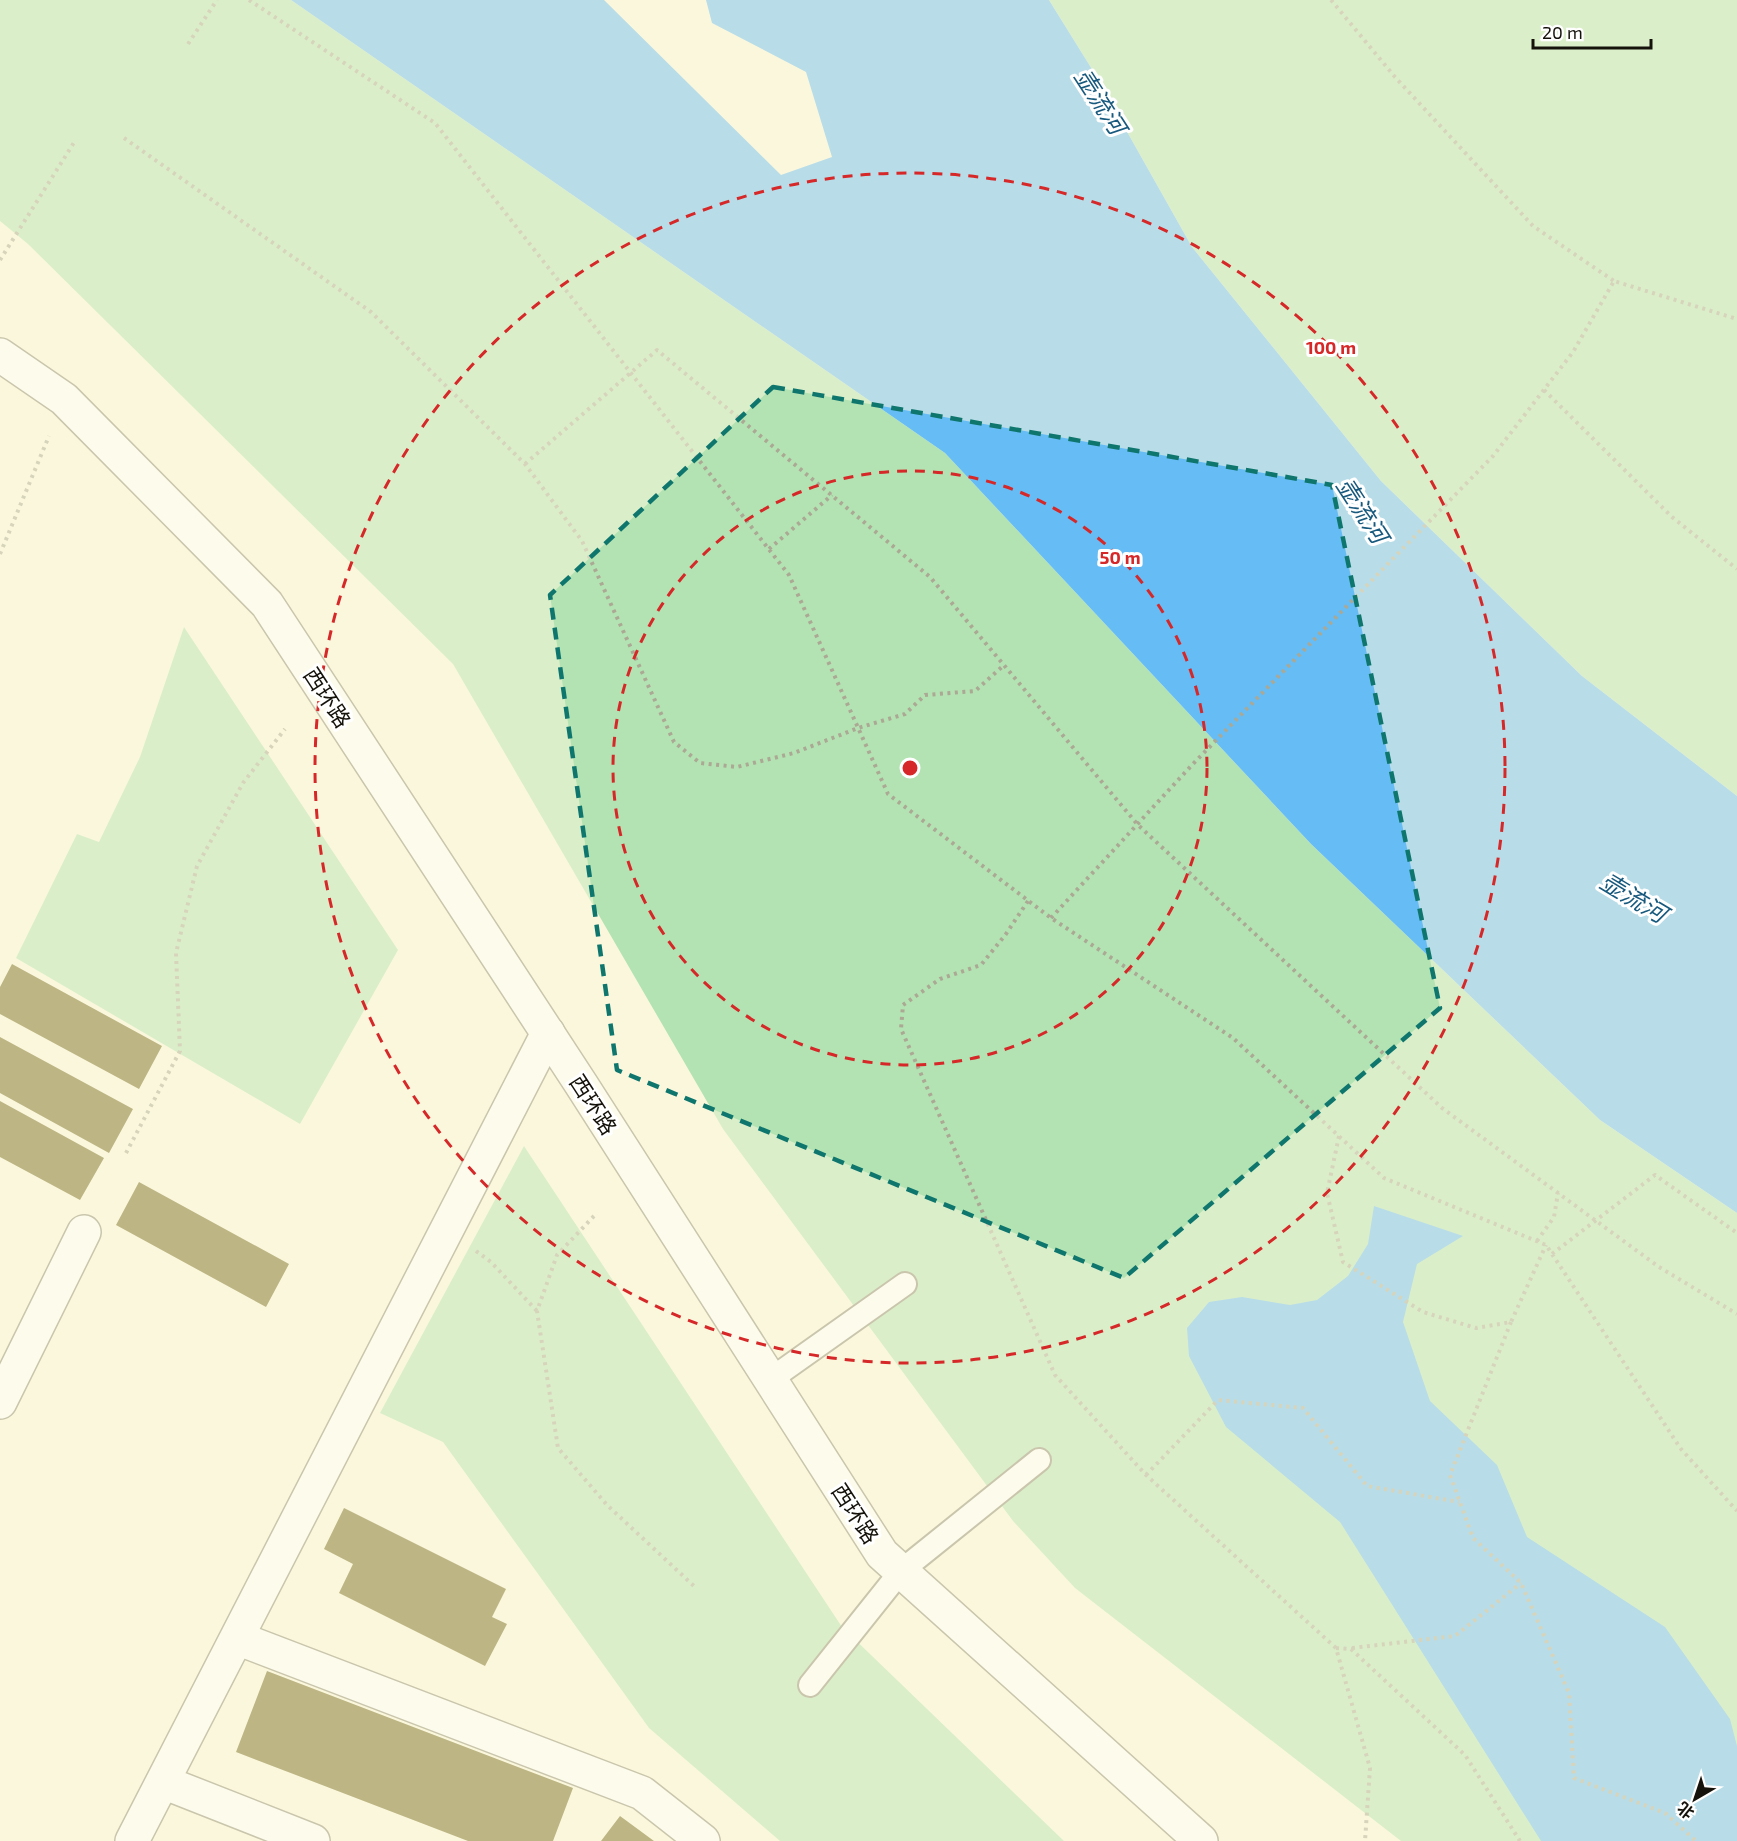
<svg xmlns="http://www.w3.org/2000/svg" width="1737" height="1841" font-family="'Exo 2','Noto Sans SC',sans-serif">
<rect width="100%" height="100%" fill="#fbf7dd"/>
<path fill="#b3e3b3" d="M0 0H291L945 453 1311 844 1600 1120 1737 1213V1841H1401L1075 1588 1013 1521 723 1129 453 664 28 244 0 221Z
M1049 0H1737V796L1582 676 1381 481 1192 247 1090 66Z
M184 627 398 950 300 1124 16 958 77 834 99 842 140 757Z
M524 1146 842 1627 1064 1841H780L649 1728 443 1442 380 1413Z"/>
<path fill="#66bcf5" d="M291 0H604L781 175 832 157 806 72 712 23 706 0H1049L1090 66 1192 247 1381 481 1582 676 1737 796V1213L1600 1120 1311 844 945 453Z
M1374 1206 1463 1236 1417 1264 1403 1322 1430 1401 1497 1465 1527 1537 1665 1627 1730 1719 1737 1746V1841H1541L1340 1522 1226 1427 1189 1356 1187 1328 1209 1302 1242 1297 1290 1305 1317 1300 1348 1276 1368 1244Z"/>
<path fill="#71651a" d="M12 964 162 1046 139 1089 0 1014V987Z
M0 1037 133 1109 109 1153 0 1093Z
M0 1101 104 1158 80 1200 0 1157Z
M139 1182 289 1264 266 1307 116 1225Z
M344 1508 506 1589 492 1617 507 1624 485 1666 339 1593 353 1564 324 1549Z
M267 1671 573 1788 553 1841H468L236 1752Z
M620 1816 654 1841H601Z"/>
<g fill="none" stroke-linecap="round" stroke-linejoin="round">
<g stroke="#8e8a73" stroke-width="26">
<path id="service" d="M771 1379 905 1284
M810 1685 901 1571 1039 1460"/>
</g>
<g stroke="#8e8a73" stroke-width="36">
<path id="minor" d="M0 1402 84 1232
M237 1638 642 1793 703 1841
M163 1782 313 1841
M132 1841 548 1033"/>
</g>
<g stroke="#8e8a73" stroke-width="36">
<path id="secondary" d="M0 355 64 399 267 604 581 1084 882 1554 1201 1841"/>
</g>
<path stroke="#aba894" stroke-width="4" stroke-dasharray="3 4.5" stroke-linecap="butt" d="M249 0 435 123 789 575 888 794 1051 918 1233 1038 1384 1178 1546 1245 1681 1449 1737 1511
M1331 0 1395 77 1533 226 1614 281
M188 44 217 0
M124 138 371 312 525 464 582 541 674 742 700 763 737 767 794 753 858 728 905 714 925 695 975 691 1004 665
M0 260 75 141
M1544 390 1672 517 1737 569
M525 464 657 350 930 577 1138 825 1442 1108 1659 1267 1737 1314
M769 549 832 495
M0 554 49 436
M1028 901 1006 934 981 965 940 979 903 1005 901 1029 1055 1375 1146 1475 1336 1648 1370 1768 1365 1841
M1051 918 1191 766 1493 456 1573 352 1614 281 1737 319
M1339 1136 1327 1193 1343 1262 1423 1312 1476 1328 1511 1322 1546 1245
M126 1153 180 1051 176 953 197 866 243 783 285 729
M594 1216 557 1255 537 1311 558 1448 607 1505 695 1587
M1537 1241 1554 1217 1558 1193
M476 1251 491 1262 537 1311
M1552 1254 1655 1175 1737 1233
M1511 1322 1450 1475 1473 1538 1521 1583 1569 1693 1574 1778 1665 1813 1696 1841
M1146 1475 1218 1400 1303 1408 1367 1486 1459 1502
M1336 1648 1351 1649 1465 1755 1520 1841
M1352 1648 1455 1636 1521 1583"/>
<use href="#service" stroke="#fff" stroke-width="22"/>
<use href="#minor" stroke="#fff" stroke-width="33"/>
<use href="#secondary" stroke="#fff" stroke-width="33"/>
</g>
<path d="M0 0H1737V1841H0ZM773 387 1332 485 1440 1008 1124 1278 617 1070 550 595Z" fill="#fbf7dd" fill-opacity=".55" fill-rule="evenodd"/>
<path fill="none" stroke="#0f766e" stroke-width="4.5" stroke-dasharray="12 8" stroke-linejoin="round" d="M773 387 1332 485 1440 1008 1124 1278 617 1070 550 595Z"/>
<g fill="none" stroke="#d62828" stroke-width="3" stroke-dasharray="10 8">
<circle cx="910" cy="768" r="297"/>
<circle cx="910" cy="768" r="595"/>
</g>
<g text-anchor="middle" dominant-baseline="central" stroke-width="6" stroke-linejoin="round" paint-order="stroke">
<g font-size="22" fill="#14120a" stroke="#fff">
<text transform="translate(328 697) rotate(57)">西环路</text>
<text transform="translate(594 1104) rotate(57)">西环路</text>
<text transform="translate(856 1513) rotate(57)">西环路</text>
</g>
<g font-size="24" font-style="italic" fill="#18597e" stroke="#fff">
<text transform="translate(1101 101) rotate(57)">壶流河</text>
<text transform="translate(1363 510) rotate(57)">壶流河</text>
<text transform="translate(1634 897) rotate(31)">壶流河</text>
</g>
</g>
<circle cx="910" cy="768" r="9" fill="#d62828" stroke="#fff" stroke-width="3"/>
<g font-size="18" text-anchor="middle" font-weight="bold" fill="#d62828" stroke="#fff" stroke-width="6" stroke-linejoin="round" paint-order="stroke">
<text x="1331" y="354">100 m</text>
<text x="1120" y="564">50 m</text>
</g>
<g transform="translate(1695 1799) rotate(219)" stroke="#ffffff" stroke-width="4.5" paint-order="stroke">
<path d="M0-4.5L10 22L0 15L-10 22Z" fill="#14120a"/>
<text y="-9" font-size="16" font-weight="bold" text-anchor="middle" fill="#14120a">北</text>
</g>
<path d="M1533 39v9h118v-9" fill="none" stroke="#14120a" stroke-width="3"/>
<text x="1542" y="39" font-size="18" fill="#14120a" stroke="#ffffff" stroke-width="4.5" paint-order="stroke">20 m</text>
</svg>
